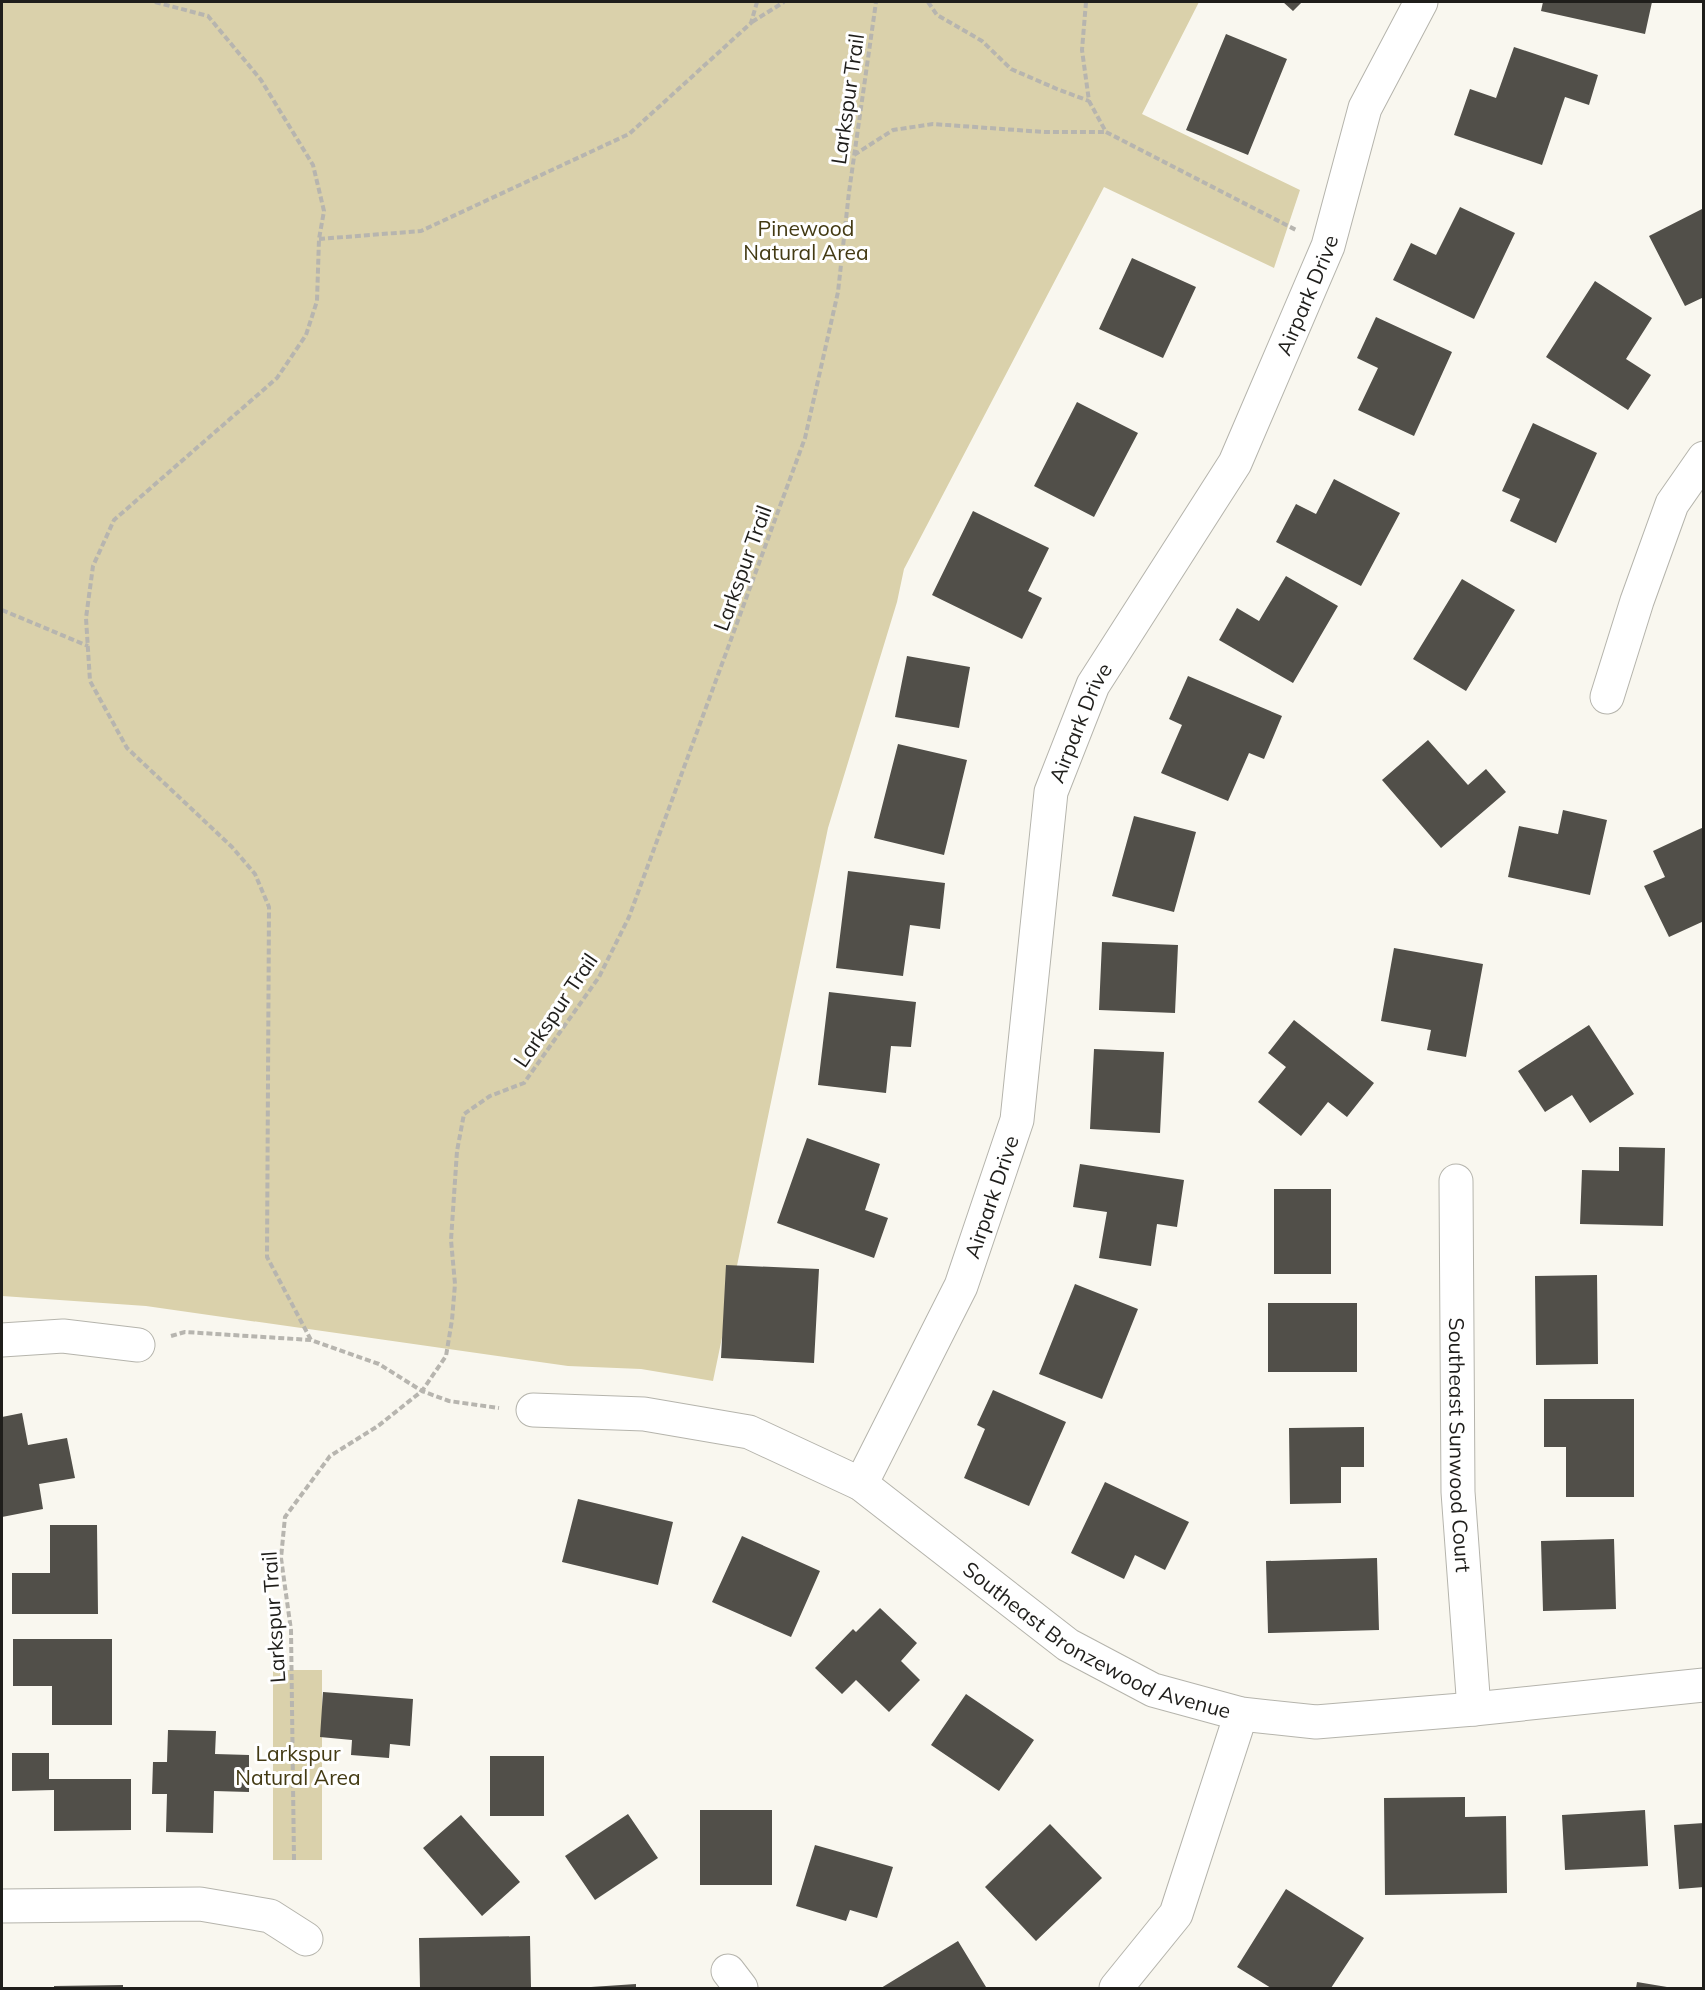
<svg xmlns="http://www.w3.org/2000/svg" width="1705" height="1990" font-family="Mulish,sans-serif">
<rect width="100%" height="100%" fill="#f9f7ef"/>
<path fill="#dad1ab" d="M2 2H1199L1142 114 1300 190 1274 268 1104 187 904 569 897 602 828 828 713 1381 641 1369 568 1366 146 1306 2 1296Z
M273 1670H322V1860H273Z"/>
<path fill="#514f49" d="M1283 2H1302L1293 11Z
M1543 2H1652L1645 34 1541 11Z
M1226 34 1287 59 1248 155 1186 130Z
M1514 47 1598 75 1589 105 1565 97 1542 165 1454 135 1470 89 1496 98Z
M1460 207 1515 233 1474 319 1393 280 1411 243 1436 255Z
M1704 208V297L1685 306 1649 236Z
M1132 258 1196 287 1163 358 1099 329Z
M1595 281 1652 318 1626 359 1651 375 1628 410 1546 357Z
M1376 317 1452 352 1414 436 1358 410 1378 368 1357 358Z
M1077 402 1138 433 1094 517 1034 486Z
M1533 423 1597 453 1556 543 1510 521 1520 499 1502 491Z
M1334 479 1400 513 1361 586 1276 542 1296 504 1316 514Z
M973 511 1049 548 1028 591 1042 598 1022 639 932 595Z
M1286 576 1338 606 1293 683 1219 640 1237 608 1259 621Z
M1462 579 1515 610 1466 691 1413 659Z
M907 656 970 667 959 728 895 717Z
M1188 676 1282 716 1264 759 1249 753 1228 801 1161 773 1182 725 1169 719Z
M1428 740 1468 785 1486 769 1506 792 1441 848 1382 780Z
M898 744 967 760 944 855 874 838Z
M1563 810 1607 820 1590 895 1508 877 1519 826 1558 834Z
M1134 816 1196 832 1174 912 1112 896Z
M1704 827V921L1669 937 1644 886 1665 877 1653 851Z
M848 871 945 883 940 929 910 925 903 976 836 968Z
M1102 942 1178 945 1175 1013 1099 1010Z
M1394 948 1483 964 1466 1057 1427 1050 1431 1030 1381 1021Z
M829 992 916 1002 911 1047 891 1046 886 1093 818 1085Z
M1294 1020 1374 1083 1347 1117 1328 1102 1301 1136 1258 1102 1286 1067 1268 1053Z
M1589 1025 1634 1094 1590 1123 1572 1095 1545 1112 1518 1071Z
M1094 1049 1164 1052 1160 1133 1090 1129Z
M807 1138 880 1164 865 1210 888 1218 874 1258 777 1223Z
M1619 1147 1665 1148 1663 1226 1580 1224 1582 1170 1619 1171Z
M1080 1164 1184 1180 1177 1227 1157 1224 1151 1266 1099 1258 1107 1212 1073 1207Z
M1274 1189H1331V1274H1274Z
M726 1265 819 1269 814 1363 721 1358Z
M1597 1275 1598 1364 1536 1365 1535 1276Z
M1075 1284 1138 1309 1102 1399 1039 1374Z
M1268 1303H1357V1372H1268Z
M993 1390 1066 1422 1029 1506 964 1478 985 1429 977 1425Z
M1544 1399H1634V1497H1566V1447H1544Z
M22 1413 28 1445 67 1438 75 1478 39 1484 43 1509 2 1517V1417Z
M1364 1427V1467H1341V1503L1290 1504 1289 1428Z
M1105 1482 1189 1522 1165 1570 1135 1555 1124 1579 1071 1553Z
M578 1499 673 1522 658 1585 562 1562Z
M50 1525H97L98 1614H12V1573H50Z
M742 1536 820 1571 791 1637 712 1602Z
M1614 1539 1616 1609 1543 1611 1541 1541Z
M1377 1558 1379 1630 1268 1633 1266 1561Z
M880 1608 917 1643 901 1661 920 1680 889 1712 856 1680 842 1694 815 1668 853 1629 856 1632Z
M13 1639H112V1725H52V1686H13Z
M323 1692 413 1699 410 1746 390 1744 389 1758 351 1755 352 1740 320 1737Z
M966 1694 1034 1740 999 1791 931 1745Z
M168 1730 216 1731 215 1754 249 1755V1792L214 1791 213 1833 166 1832 167 1794H152L153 1762H167Z
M12 1753H49V1779H131V1830L54 1831V1790L12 1791Z
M490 1756H544V1816H490Z
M1465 1797V1817L1506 1816 1507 1893 1385 1895 1384 1798Z
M700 1810H772V1885H700Z
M1645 1810 1648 1866 1565 1870 1562 1815Z
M628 1814 658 1858 595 1900 565 1856Z
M461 1815 520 1882 482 1916 423 1848Z
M1704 1823V1887L1679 1889 1674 1825Z
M1050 1824 1102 1878 1036 1941 985 1887Z
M815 1845 893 1867 877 1918 850 1910 846 1921 796 1906Z
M1286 1889 1364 1938 1331 1988H1271L1237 1967Z
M530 1936 531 1988H420L419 1938Z
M958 1941 986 1987 984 1988H881Z
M1637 1982 1667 1987V1988H1636Z
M636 1984V1988H592L591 1987Z
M123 1985V1988H54V1986Z"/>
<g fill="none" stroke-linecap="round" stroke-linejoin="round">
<g stroke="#b5b4ac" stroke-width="35">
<g id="minor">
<path d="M1607 697 1637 601 1672 504 1704 458"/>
<path id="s1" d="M1456 1181 1458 1492 1474 1709"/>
<path d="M2 1340 63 1336 138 1345"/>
<path id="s2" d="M533 1410 644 1414 749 1432 861 1484 1068 1645 1153 1690 1241 1714 1316 1722 1474 1709 1704 1685"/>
<path id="s3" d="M861 1484 961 1286 1017 1120 1051 792 1093 685 1235 463 1328 246 1365 108 1421 2"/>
<path d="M2 1906 200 1904 270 1916 306 1939"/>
<path d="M728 1971 741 1988"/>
<path d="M1116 1988 1176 1914 1241 1714"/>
</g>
</g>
<path stroke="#b7b5af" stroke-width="4" stroke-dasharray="6 3" stroke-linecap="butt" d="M155 2 208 16 261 80 313 165 324 211 319 239 317 301 306 335 277 378 114 520 93 566 86 618 90 681 127 748 232 847 255 874 269 907 267 1257 311 1340
M928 2 937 15 982 41 1011 69 1057 89 1089 101
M1086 2 1082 50 1089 101 1106 132 1296 230
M752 22 784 2
M854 155 893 130 933 124 1044 132H1106
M319 239 421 231 629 134 751 23 757 2
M2 610 88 646
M171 1336 185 1332 311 1340 379 1364 422 1391 449 1401 499 1408
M294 1860 291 1630 281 1558 285 1517 330 1456 378 1426 422 1391 446 1356 452 1320 455 1284 451 1240 457 1151 464 1114 490 1096 524 1083 599 977 629 917 805 438 838 292 849 192 876 2"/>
<use href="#minor" stroke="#fff" stroke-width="33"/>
</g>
<g text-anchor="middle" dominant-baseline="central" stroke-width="6" stroke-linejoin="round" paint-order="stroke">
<g font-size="21" fill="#1f1e1b" stroke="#fff">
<text transform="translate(847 99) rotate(-82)">Larkspur Trail</text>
<text stroke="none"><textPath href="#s3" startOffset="1288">Airpark Drive</textPath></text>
<text transform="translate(742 568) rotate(-70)">Larkspur Trail</text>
<text stroke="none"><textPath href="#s3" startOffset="802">Airpark Drive</textPath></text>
<text transform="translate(555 1010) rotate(-56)">Larkspur Trail</text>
<text stroke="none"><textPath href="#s3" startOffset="316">Airpark Drive</textPath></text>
<text stroke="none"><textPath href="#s1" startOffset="264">Southeast Sunwood Court</textPath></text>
<text transform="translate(273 1617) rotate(-94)">Larkspur Trail</text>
<text stroke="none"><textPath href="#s2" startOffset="627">Southeast Bronzewood Avenue</textPath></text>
</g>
<g font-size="21" fill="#433a13" stroke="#fff">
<text x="806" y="228">Pinewood<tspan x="806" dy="24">Natural Area</tspan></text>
<text x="298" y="1753">Larkspur<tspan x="298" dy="24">Natural Area</tspan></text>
</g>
</g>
<rect width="1705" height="1990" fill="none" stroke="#1f1e1b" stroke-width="6"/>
</svg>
